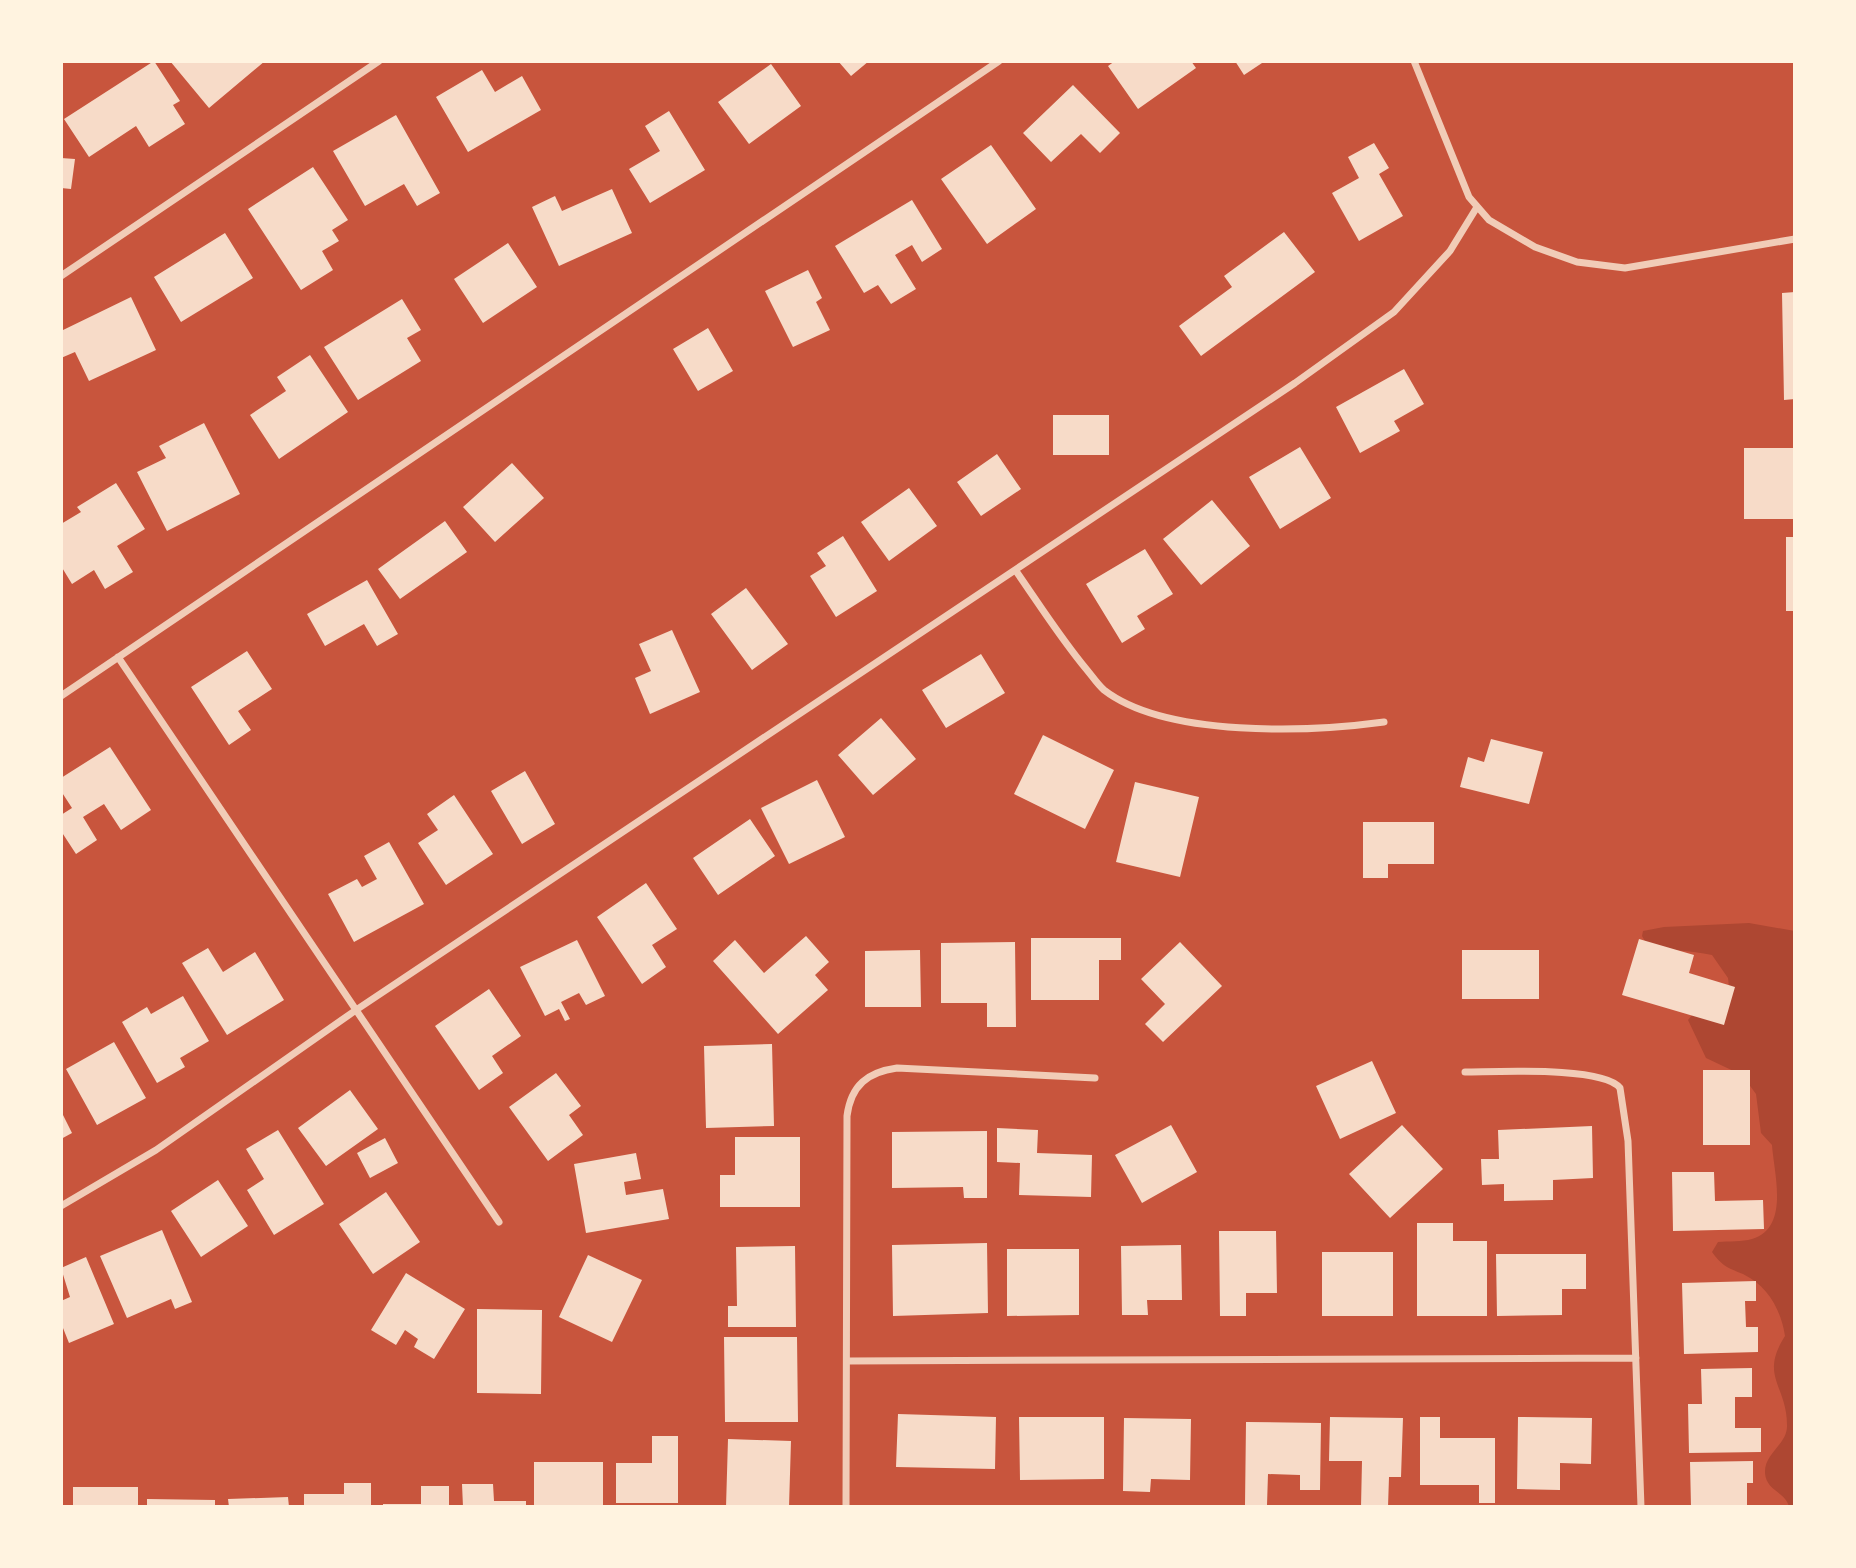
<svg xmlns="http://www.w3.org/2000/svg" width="1856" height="1568" font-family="'DM Sans',sans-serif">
<rect width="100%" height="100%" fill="#c8553d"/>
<path fill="#ae4732" d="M1749 923 1795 931V1507H1789C1786 1492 1766 1491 1765 1473 1764 1453 1788 1444 1787 1425 1787 1385 1759 1377 1785 1336 1781 1310 1768 1286 1743 1274 1728 1268 1722 1266 1712 1252L1718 1242C1729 1241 1742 1242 1752 1239 1790 1228 1774 1174 1772 1145L1761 1133 1756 1094 1742 1075 1706 1058 1688 1020 1697 1009 1730 995 1728 978 1712 955C1690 950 1669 951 1647 945L1642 936 1643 931 1664 927Z"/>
<path fill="#f7dbc8" d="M154 61 180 101 173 105 185 124 149 147 136 126 89 157 64 119Z
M170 61H265L209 108Z
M838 61H869L851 76Z
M1115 61H1191L1196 68 1138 109 1108 66Z
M1235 61H1265L1244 75Z
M771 64 801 106 749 144 718 102Z
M482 70 495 92 522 76 541 110 468 152 436 97Z
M1073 85 1120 133 1100 153 1081 134 1051 162 1023 133Z
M669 111 705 170 650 203 629 169 660 151 645 126Z
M396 115 440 193 417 206 404 184 365 206 333 151Z
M1374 143 1389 168 1379 174 1403 216 1359 241 1332 193 1359 178 1348 157Z
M991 145 1036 209 987 244 941 179Z
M61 158 75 159 71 189 61 188Z
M313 167 348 220 332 230 339 241 322 251 333 270 301 290 248 209Z
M612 189 632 233 559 266 532 207 555 196 562 211Z
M912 200 942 249 922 262 912 245 895 255 916 289 891 304 878 285 864 293 835 246Z
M1284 232 1315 272 1201 356 1179 326 1232 287 1224 276Z
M225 233 253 278 181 322 154 277Z
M508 243 537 287 483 323 454 279Z
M808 270 822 298 816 302 830 330 793 347 765 291Z
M1795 292V399L1784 400 1782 293Z
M131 297 156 350 89 381 75 352 61 358V331Z
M402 299 421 330 407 338 421 361 358 400 324 347Z
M708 328 733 371 698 391 673 349Z
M310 355 348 412 279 459 250 415 286 391 277 377Z
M1404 369 1424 404 1394 421 1400 431 1360 453 1336 407Z
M1053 415H1109V455H1053Z
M204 423 240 494 167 531 137 472 166 458 159 446Z
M1300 447 1331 498 1280 529 1249 477Z
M1744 448H1795V519H1744Z
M997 454 1021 489 981 516 957 482Z
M512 463 544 498 495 542 463 507Z
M116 483 145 529 117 546 133 572 105 589 94 570 72 584 61 566V524L81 512 77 507Z
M909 488 937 526 889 561 861 522Z
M1212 500 1250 546 1201 585 1163 539Z
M445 521 467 552 400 599 378 569Z
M843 536 877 591 836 617 810 576 826 566 817 553Z
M1786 537H1795V611H1786Z
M1145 549 1173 594 1137 616 1145 629 1122 643 1086 584Z
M367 580 398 634 377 646 364 624 325 646 307 614Z
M746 588 788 644 752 670 711 614Z
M672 630 700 692 650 714 635 678 651 671 639 644Z
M247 651 272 689 238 711 251 730 229 745 191 687Z
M981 654 1005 693 946 728 922 690Z
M881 718 916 759 873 795 838 755Z
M1043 735 1114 770 1085 829 1014 794Z
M1491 739 1543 752 1529 804 1460 787 1468 757 1484 762Z
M110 747 151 810 121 830 104 804 83 817 97 840 76 854 61 831V815L72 808 61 791V778Z
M525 771 555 824 522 844 491 791Z
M817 780 845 837 789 864 761 808Z
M1135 782 1199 797 1180 877 1116 862Z
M454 795 493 854 446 885 418 843 438 830 427 814Z
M750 819 775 856 718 895 693 858Z
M1363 822H1434V864H1388V878H1363Z
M389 842 424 904 354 942 328 894 357 879 362 887 377 879 364 856Z
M646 883 677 929 652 945 666 967 642 984 597 917Z
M806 936 829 962 815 975 828 990 778 1034 713 961 735 940 764 973Z
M1031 938H1121V960H1099V1000H1031Z
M1639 939 1694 955 1689 973 1735 987 1724 1025 1622 995Z
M577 940 605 996 586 1005 579 993 561 1002 570 1019 565 1021 559 1009 545 1016 520 967Z
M1015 942 1016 1027H987V1003H941V943Z
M1180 942 1222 986 1163 1042 1145 1024 1165 1004 1141 979Z
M208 948 223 972 255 952 284 1000 227 1035 182 963Z
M920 950 921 1007H865V951Z
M1462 950H1539V999H1462Z
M489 989 521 1036 492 1056 503 1073 479 1090 435 1026Z
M183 996 209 1041 180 1058 185 1067 157 1083 122 1022 147 1007 151 1014Z
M114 1042 146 1098 97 1125 66 1069Z
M772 1044 774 1126 706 1128 704 1046Z
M1372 1061 1396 1113 1340 1139 1316 1086Z
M1703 1070H1750V1145H1703Z
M556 1073 581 1106 569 1115 583 1135 548 1161 509 1107Z
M350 1090 378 1129 326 1166 298 1128Z
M61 1111 72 1133 61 1139Z
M1171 1125 1197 1172 1142 1203 1115 1155Z
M1402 1125 1443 1169 1390 1218 1349 1174Z
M1592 1126 1593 1178 1553 1180V1200L1504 1201V1184L1482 1185 1481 1159H1499L1498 1130Z
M997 1128 1038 1130 1037 1153 1092 1155 1091 1197 1019 1195 1020 1163 997 1162Z
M278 1130 324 1204 274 1235 247 1190 264 1179 246 1149Z
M987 1131V1198H964L963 1187 892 1188V1132Z
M735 1137H800V1207H720V1175H735Z
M385 1138 398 1163 370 1178 357 1153Z
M636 1153 641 1179 624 1182 626 1195 663 1189 669 1219 586 1233 574 1164Z
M1672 1172H1714L1715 1201 1763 1200 1764 1229 1673 1231Z
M218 1180 248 1226 201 1257 171 1211Z
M386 1192 420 1242 373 1274 339 1224Z
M1417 1223H1453V1241H1487V1316H1417Z
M162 1230 192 1302 175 1309 171 1299 127 1318 100 1256Z
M1219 1231H1276L1277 1293H1246V1316H1220Z
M987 1243 988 1313 893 1316 892 1245Z
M1181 1245 1182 1300H1147L1148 1315H1122L1121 1246Z
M795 1246 796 1327H728V1306H737L736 1247Z
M1007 1249H1079V1315L1007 1316Z
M1322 1252H1393V1316H1322Z
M1496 1254H1586V1289H1562V1315L1497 1316Z
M588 1255 642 1280 612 1342 559 1317Z
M86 1257 114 1324 69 1343 61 1323V1301L70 1297 61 1268Z
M406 1273 465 1309 434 1359 414 1347 418 1339 405 1330 396 1345 371 1330Z
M1756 1281V1301H1745L1746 1327H1758V1352L1684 1354 1682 1283Z
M477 1309 542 1310 541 1394 477 1393Z
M724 1337H797L798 1422H725Z
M1752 1368V1397H1735V1428H1761V1452L1689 1453 1688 1404H1702L1701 1369Z
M898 1414 996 1417 995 1469 896 1467Z
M1019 1417H1104V1479L1020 1480Z
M1330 1417 1403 1418 1401 1477H1389L1388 1507H1361L1362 1461H1329Z
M1420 1417H1440V1438H1495V1503H1479V1485H1420Z
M1518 1417 1592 1418 1591 1464 1560 1463V1490L1517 1489Z
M1124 1418 1191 1419 1190 1480 1151 1479 1150 1492 1123 1491Z
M1246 1422 1321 1423 1320 1490H1300V1475L1268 1474 1267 1505H1245Z
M652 1436H678V1503H616V1463H652Z
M728 1439 791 1441 789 1507H726Z
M1753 1461V1483H1747V1507H1691L1690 1462Z
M534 1462H603V1507H534Z
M344 1483H371V1507H304V1494H344Z
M462 1484H493L494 1501H526V1507H463Z
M421 1486H449V1507H383V1504H421Z
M73 1487H138V1507H73Z
M288 1497 289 1507H229L228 1499Z
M147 1499 215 1500V1507H147Z"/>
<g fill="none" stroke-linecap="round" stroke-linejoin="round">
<path stroke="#f1ccb7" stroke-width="7" d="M1414 61 1469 197 1489 220 1535 247 1577 262 1625 268 1795 239
M61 276 379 61
M1016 571C1039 604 1061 639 1087 670 1092 676 1098 685 1104 690 1166 738 1310 732 1384 722
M118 657 499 1222
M61 696 999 61
M1465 1072C1496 1072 1603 1066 1620 1088L1628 1141 1641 1507
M61 1206 156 1150 356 1010 1295 383 1394 312 1450 251 1477 207
M848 1361 1636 1358
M846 1507 847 1116C851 1085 868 1072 897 1068L1095 1078"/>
</g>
<rect width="1856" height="1568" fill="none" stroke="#fff3e0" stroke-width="126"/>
</svg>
